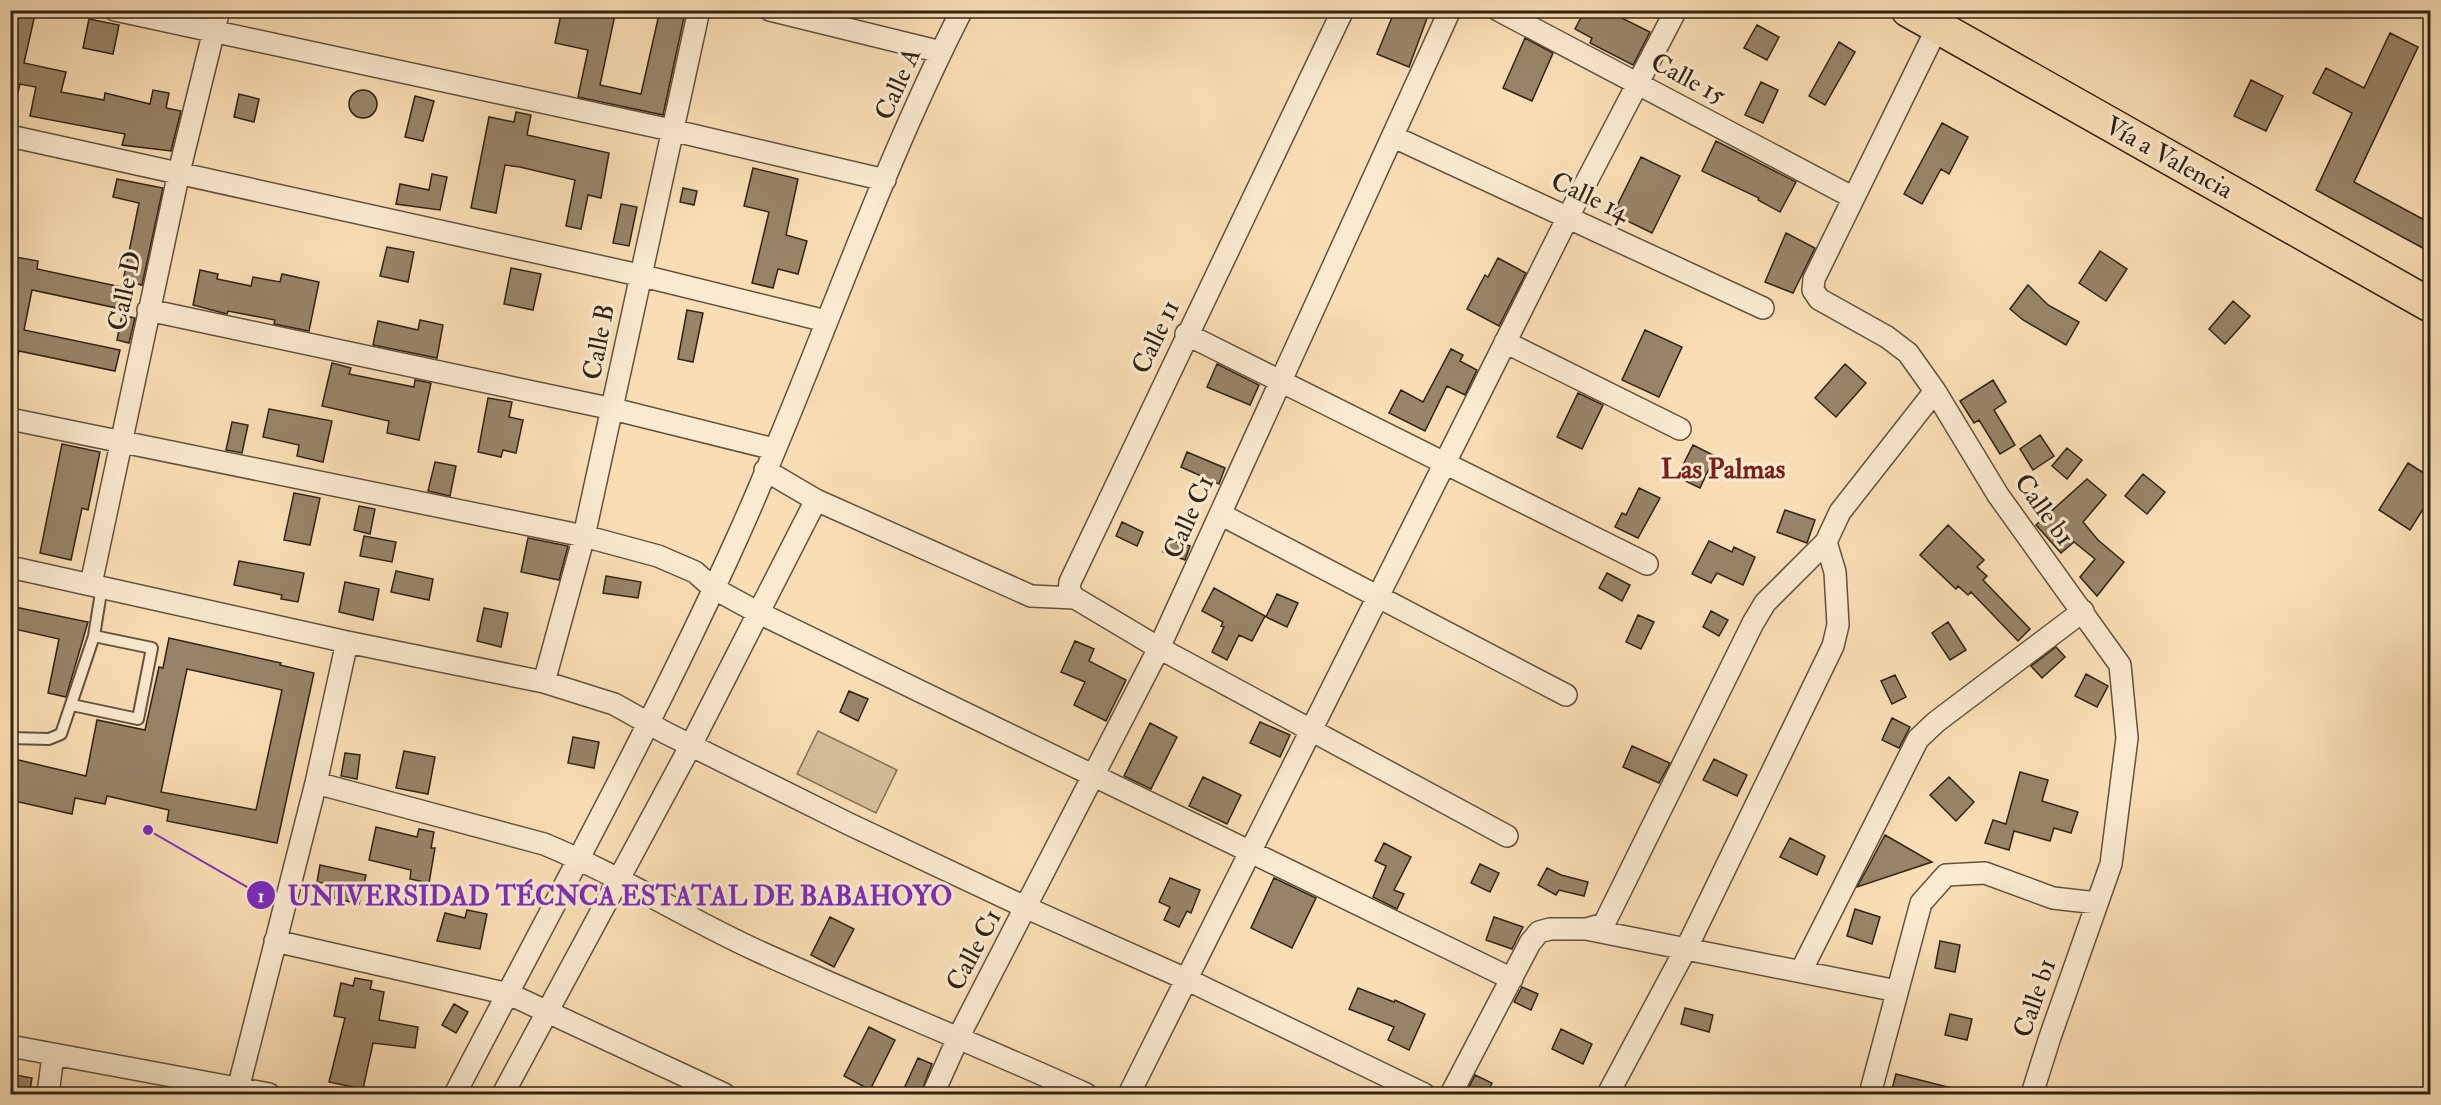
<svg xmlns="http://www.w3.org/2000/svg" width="2441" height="1105" font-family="'IM FELL Double Pica',serif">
<rect width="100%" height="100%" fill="#f9deb5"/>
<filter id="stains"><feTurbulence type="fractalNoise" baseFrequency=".00333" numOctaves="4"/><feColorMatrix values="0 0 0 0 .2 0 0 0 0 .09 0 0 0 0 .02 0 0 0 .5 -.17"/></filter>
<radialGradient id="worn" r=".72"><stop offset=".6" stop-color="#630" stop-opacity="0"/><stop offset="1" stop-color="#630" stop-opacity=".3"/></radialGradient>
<path fill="#d7be99" stroke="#847056" stroke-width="1.5" d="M818 731 897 770 876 813 797 774Z"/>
<path fill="#998467" stroke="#312313" stroke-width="1.5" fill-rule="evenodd" d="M10 10H36L24 63 66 72 61 92 104 100 105 93 150 104 153 90 169 93 166 108 181 111 171 151 122 145 125 134 30 116 36 87 20 84 17 96 10 95Z
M562 10 595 15 596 10H616L600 85 641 94 660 10 685 13 663 115 578 97 588 50 555 43Z
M1395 10H1430L1409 67 1377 54Z
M1585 10H1606L1650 32 1633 65 1590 43 1592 38 1575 29Z
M89 19 119 25 113 54 83 48Z
M1757 25 1779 37 1767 60 1744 48Z
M2390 33 2418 47 2354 182 2430 223V252L2316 190 2352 113 2313 93 2326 68 2364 88Z
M1525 38 1553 53 1532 101 1503 88Z
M1839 42 1855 52 1825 105 1809 96Z
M2251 80 2283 96 2266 131 2234 116Z
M1761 82 1778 90 1763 123 1745 115Z
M349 104a14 14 0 1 1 28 0a14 14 0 1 1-28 0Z
M239 94 259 99 254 122 234 117Z
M415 96 434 101 423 141 405 137Z
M516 112 531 115 527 135 609 153 601 198 588 195 581 229 566 226 575 180 520 167 505 165 496 213 471 208 489 117 514 122Z
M1942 123 1968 137 1949 174 1941 169 1922 204 1904 194Z
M1716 141 1796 182 1780 212 1758 200 1759 198 1702 171Z
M1641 157 1680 176 1652 233 1613 214Z
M753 168 798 179 786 235 807 241 798 274 778 269 773 288 752 283 769 212 744 206Z
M432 174 447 177 440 210 396 204 400 184 429 190Z
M117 179 163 188 142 285 123 281 139 203 113 197Z
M683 188 697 191 694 205 680 202Z
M621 204 637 207 629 246 613 243Z
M1786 233 1815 248 1793 293 1765 282Z
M387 247 414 252 408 282 380 276Z
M2100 251 2127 269 2106 301 2079 283Z
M10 256 38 261 37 269 131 289 126 310 32 290 24 330 120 350 115 371 19 351 17 360 10 359Z
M1498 258 1526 273 1499 326 1467 309 1485 275 1488 277Z
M511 268 541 274 533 310 504 304Z
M200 270 218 274 217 279 251 286 253 277 280 282 282 274 319 282 309 331 274 324 275 320 228 311 227 314 193 305Z
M2028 285 2048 305 2079 322 2066 345 2023 320 2010 309Z
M2233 301 2250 316 2225 344 2209 329Z
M687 310 703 313 693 362 678 359Z
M122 315 135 318 129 343 117 340Z
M420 320 443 325 437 358 373 345 378 321 418 330Z
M1645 330 1682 347 1659 397 1622 380Z
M1451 349 1463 355 1460 361 1477 370 1465 395 1447 386 1425 431 1389 413 1401 390 1423 402Z
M332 363 351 368 349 374 414 387 415 380 431 383 419 440 387 433 389 421 322 406Z
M1217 364 1259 385 1250 405 1207 387Z
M1845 364 1866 383 1836 417 1815 398Z
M1993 380 2006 402 1994 410 2015 445 2000 454 1979 420 1974 423 1960 401Z
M1578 393 1603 405 1582 449 1557 437Z
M488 398 512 402 509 417 523 420 516 453 503 450 501 457 478 452Z
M269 409 332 421 323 462 297 456 299 445 263 437Z
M232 422 248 425 242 453 226 450Z
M2040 435 2054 456 2033 470 2020 449Z
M62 444 100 452 88 510 82 508 71 560 40 553Z
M1693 445 1715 456 1700 488 1677 477Z
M2067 448 2082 460 2067 479 2052 466Z
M1187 452 1225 468 1219 484 1181 467Z
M435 462 456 466 450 496 428 491Z
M2408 463 2430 477V498L2410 530 2379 510Z
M2143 474 2165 492 2147 514 2125 496Z
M2087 479 2106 495 2083 522 2098 540 2124 562 2097 596 2080 577 2095 559 2074 542 2061 553 2036 525Z
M1639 488 1660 498 1638 538 1615 527 1622 513 1626 515Z
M294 493 320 498 310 545 284 540Z
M359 506 375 509 370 534 354 530Z
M1785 510 1815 520 1807 543 1777 532Z
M1122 522 1143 532 1137 546 1116 536Z
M1948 525 1984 560 1977 567 1987 576 1983 580 2030 629 2018 641 1971 592 1968 595 1958 586 1956 589 1920 555Z
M364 536 396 542 392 562 360 556Z
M528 538 568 546 559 580 521 572Z
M1167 539 1190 546 1185 560 1163 552Z
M1709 541 1732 552 1734 547 1755 557 1743 585 1717 573 1711 583 1692 574Z
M239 561 304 573 298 602 281 599 282 595 234 585Z
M396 571 433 579 429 600 391 592Z
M1607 573 1630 585 1622 601 1599 588Z
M606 576 641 582 638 598 603 593Z
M345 582 379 589 373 620 339 612Z
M1214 588 1265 616 1252 641 1239 635 1227 660 1212 652 1224 627 1221 626 1223 622 1202 611Z
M1277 594 1298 603 1287 627 1266 617Z
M10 606 88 622 66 697 48 693 59 639 10 628Z
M484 608 508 613 501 647 477 641Z
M1711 611 1728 620 1719 636 1703 627Z
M1638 615 1654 622 1641 649 1626 642Z
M1948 622 1966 650 1950 660 1932 633Z
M169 638 281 663 280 665 314 673 277 843 167 821 169 810 107 796 105 804 75 798 72 814 10 800V758L86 776 97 720 145 730 159 667 163 668ZM187 669 282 690 256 810 161 792Z
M1075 641 1094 649 1089 661 1126 680 1106 721 1074 705 1085 682 1061 672Z
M2056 647 2065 657 2042 678 2031 666Z
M2086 674 2108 686 2097 707 2075 696Z
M1895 675 1906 697 1892 704 1881 681Z
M849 691 868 699 858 721 840 712Z
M1892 718 1910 727 1899 748 1882 740Z
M1260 722 1290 735 1280 757 1250 743Z
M1150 723 1177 737 1151 789 1124 776Z
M573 737 599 742 594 768 568 763Z
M1632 746 1670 763 1659 783 1623 767Z
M404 751 435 757 428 794 396 788Z
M345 753 360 755 357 779 341 776Z
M1714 759 1747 775 1737 796 1703 780Z
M2020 772 2048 780 2042 801 2078 812 2071 833 2054 828 2050 841 2014 831 2009 850 1985 843 1993 820 2006 824Z
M1203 777 1241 795 1227 824 1189 806Z
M1949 777 1974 802 1956 821 1930 795Z
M376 827 417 837 419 829 434 832 431 848H435L429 883 410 879 411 870 369 860Z
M1885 835 1932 862 1857 887 1866 871Z
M1790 838 1825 856 1817 875 1780 857Z
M1384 843 1411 857 1394 890 1404 894 1397 909 1373 897 1386 866 1375 861Z
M1480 864 1499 873 1490 892 1471 883Z
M320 865 366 875 359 904 326 896 328 884 317 882Z
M1547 868 1561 875 1588 882 1584 896 1559 890 1556 895 1538 885Z
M1170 878 1200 890 1191 913 1187 911 1179 927 1164 920 1170 907 1159 902Z
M1274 878 1316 898 1292 948 1251 928Z
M1855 909 1880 917 1872 944 1847 936Z
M467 910 487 914 480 949 437 941 445 913 465 918Z
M830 917 854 929 834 967 811 955Z
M1494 917 1523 927 1512 949 1486 940Z
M1940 941 1960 945 1955 972 1935 968Z
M355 978 372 981 370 989 384 992 379 1020 418 1027 415 1048 373 1043 363 1089 329 1082 345 1018 334 1016 341 983 353 986Z
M1522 987 1538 994 1531 1010 1514 1002Z
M1358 988 1394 1002 1395 1000 1425 1014 1409 1050 1388 1040 1394 1027 1349 1009Z
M454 1004 468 1012 456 1033 442 1025Z
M1685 1008 1713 1015 1709 1032 1681 1024Z
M1950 1014 1972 1019 1967 1040 1945 1035Z
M869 1027 895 1040 870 1090 844 1076Z
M1561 1029 1592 1044 1583 1064 1552 1049Z
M918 1058 932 1064 920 1095H901Z
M10 1074 32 1078 29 1095H10Z
M1896 1074 1956 1089V1095H1915L1892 1089Z
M1475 1075 1492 1083 1486 1095H1475L1467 1091Z"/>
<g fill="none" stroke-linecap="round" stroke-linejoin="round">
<g stroke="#63523c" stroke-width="14">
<path id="service" d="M72 705 138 719 152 648 94 636
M10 738 49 739 61 734 94 636 102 586"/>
</g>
<g stroke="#63523c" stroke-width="24">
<path id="minor" d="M115 10 671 130 885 180
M770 10 941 52
M1343 10 1070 582 1069 591 1075 598 1159 648 1507 836
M1498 10 1852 197
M1938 26 1814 279 1813 290 1819 299 1887 337 1908 353 1935 391 1998 495 2120 665 2127 738 2111 864 2050 1037 2032 1094
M10 136 639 275 826 321
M1394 137 1763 308
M148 310 613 409 774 449
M1186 334 1647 564
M1505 342 1680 429
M10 419 584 536 658 556 695 572 713 588 757 612 1512 979
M765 470 816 500
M1220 514 1566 695
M10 567 347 642 544 682 614 704 666 733 849 824 1027 908 1188 980 1424 1094
M91 584 179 172 219 10
M544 682 584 536 699 10
M316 783 544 844C619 875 687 919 760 952 868 1001 978 1045 1086 1094
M1586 929 1897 991
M275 941 509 994 724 1094
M1801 971 1918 739 1936 722 2083 611
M10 1046 269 1094
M238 1089 316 783 347 642
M48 1094 53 1055
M455 1094C551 909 652 727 738 536 816 363 875 180 962 10
M503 1094 691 745 816 500 1031 596 1075 598
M933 1094 959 1036 1159 648 1450 10
M1129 1094 1568 217 1676 10
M1451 1094 1530 943 1539 932 1550 929H1586L1604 924 1753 623 1765 603 1826 542
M1608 1094 1691 939 1833 646 1838 625 1835 572 1826 542 1840 512 1935 391
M1870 1094 1921 903 1946 875 1985 873 2053 898 2097 903"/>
</g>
<g stroke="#312313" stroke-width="36">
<path id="trunk" d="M1908 10 2430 305"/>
</g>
<use href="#service" stroke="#fbeacf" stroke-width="10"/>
<use href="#minor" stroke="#fbeacf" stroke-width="21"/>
<use href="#trunk" stroke="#f9deb5" stroke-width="33"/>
</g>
<g text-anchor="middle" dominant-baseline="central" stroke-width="6" stroke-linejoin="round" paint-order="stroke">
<g font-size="26" fill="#312313" stroke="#fbeacf">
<text transform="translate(1688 79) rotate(28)">Calle 15</text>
<text transform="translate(898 84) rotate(-66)">Calle A</text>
<text transform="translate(2169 158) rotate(29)">Vía a Valencia</text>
<text transform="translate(1590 197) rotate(25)">Calle 14</text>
<text transform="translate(125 291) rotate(-78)">Calle D</text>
<text transform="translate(1156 337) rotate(-65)">Calle 11</text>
<text transform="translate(599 342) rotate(-79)">Calle B</text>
<text transform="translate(2044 510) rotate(54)">Calle b1</text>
<text transform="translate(1189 517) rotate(-66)">Calle C1</text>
<text transform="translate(974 950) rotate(-62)">Calle C1</text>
<text transform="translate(2035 998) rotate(-71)">Calle b1</text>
</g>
<g font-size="28" font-weight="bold" fill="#7a1f14" stroke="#fbeacf">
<text x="1723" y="469">Las Palmas</text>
</g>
</g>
<path fill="none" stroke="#7b2cbf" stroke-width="2" d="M148 830L261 895"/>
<g fill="#7b2cbf" stroke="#fbeacf" stroke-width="2">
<circle cx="148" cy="830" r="6"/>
<circle cx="261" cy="895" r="15"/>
</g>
<g font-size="18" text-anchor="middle" font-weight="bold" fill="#fff">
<text x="261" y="902">1</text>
</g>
<g font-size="27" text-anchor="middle" font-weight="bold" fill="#7b2cbf" stroke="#fbeacf" stroke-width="6" stroke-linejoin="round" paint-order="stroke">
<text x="620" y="905">UNIVERSIDAD TÉCNCA ESTATAL DE BABAHOYO</text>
</g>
<rect width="2441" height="1105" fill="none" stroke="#f9deb5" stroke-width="36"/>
<rect x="12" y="12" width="2417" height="1081" fill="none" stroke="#312313" stroke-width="3"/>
<rect x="18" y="18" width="2405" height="1069" fill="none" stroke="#312313" stroke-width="1.5"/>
<rect width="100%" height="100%" filter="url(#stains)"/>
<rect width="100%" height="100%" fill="url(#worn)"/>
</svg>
